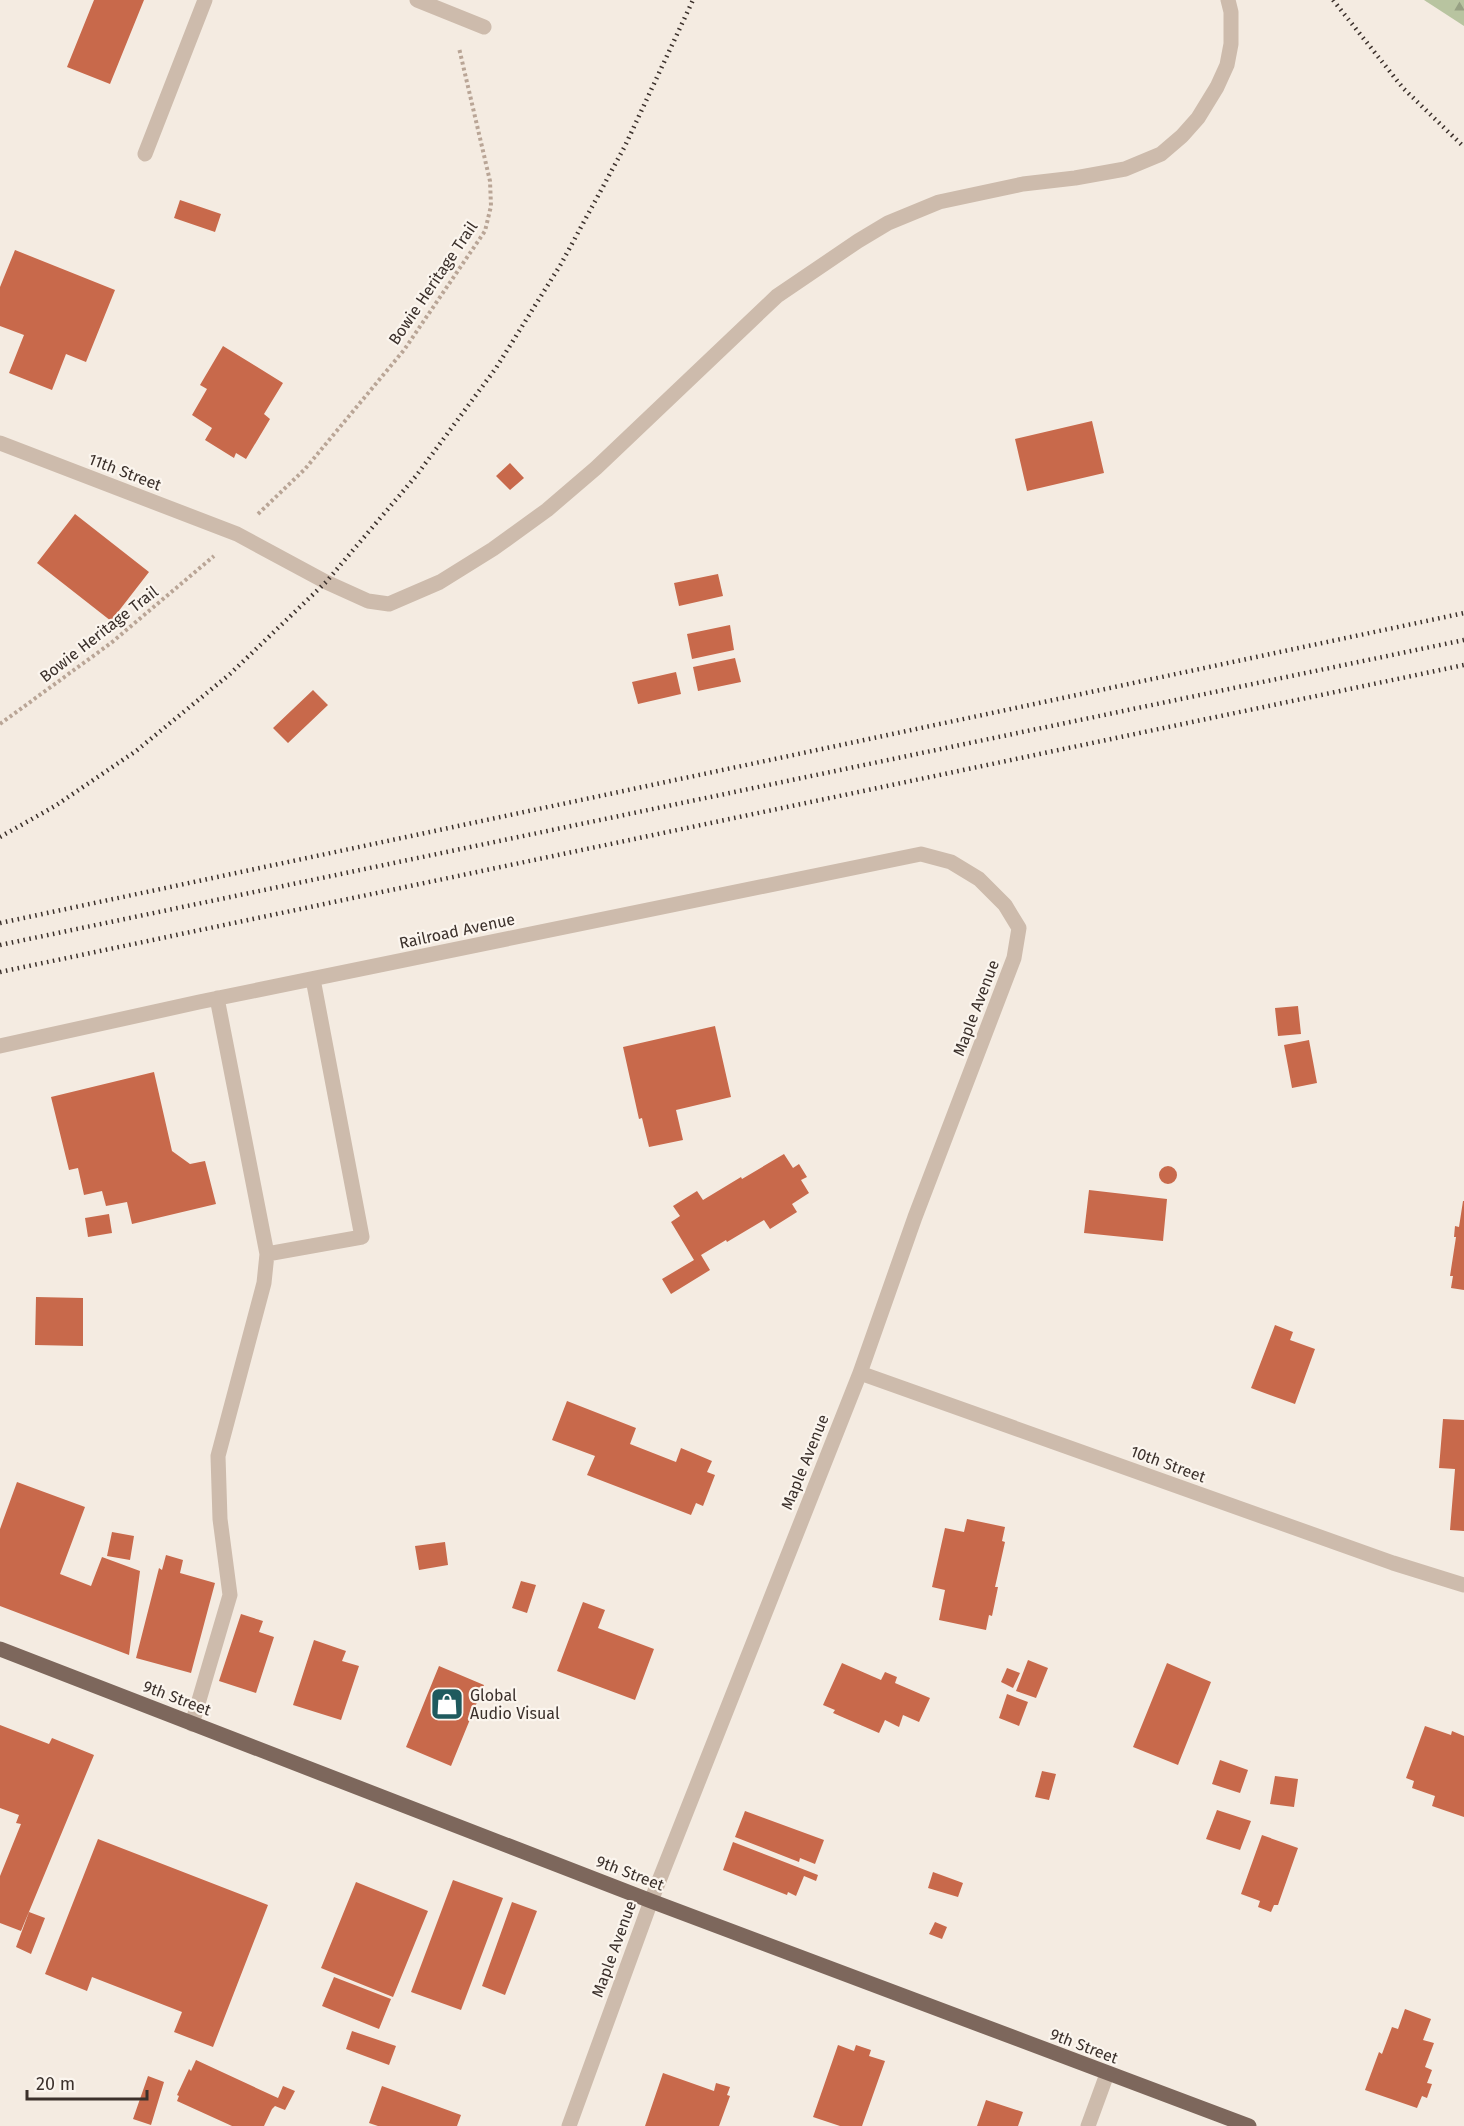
<svg xmlns="http://www.w3.org/2000/svg" width="1464" height="2126" font-family="'Fira Sans',sans-serif">
<defs>
<pattern id="forest-firs" width="22" height="20" patternUnits="userSpaceOnUse" patternTransform="scale(1.5)"><rect width="22" height="20" fill="#b8c4a0"/><path d="M5 1l3.5 6h-7zM16 11l3.5 6h-7z" fill="#97a083"/></pattern>
</defs>
<rect width="100%" height="100%" fill="#f4ebe1"/>
<path fill="url(#forest-firs)" d="M1424 0H1464V26Z"/>
<path fill="#c8694b" d="M94 0H144L110 84 67 67Z
M180 200 221 214 215 232 174 218Z
M15 250 115 290 86 362 66 354 52 390 9 373 24 335 0 326V287Z
M223 346 283 383 264 414 270 419 246 459 236 453 234 458 205 440 212 428 192 415 207 389 200 385Z
M1092 421 1104 473 1027 491 1015 439Z
M510 463 524 478 510 490 496 476Z
M75 514 149 572 111 621 37 563Z
M718 574 723 596 679 606 674 583Z
M730 625 734 650 692 659 687 634Z
M735 658 741 682 698 691 693 667Z
M676 672 681 694 638 704 632 682Z
M313 690 328 705 288 743 273 728Z
M1298 1006 1301 1034 1278 1036 1275 1008Z
M715 1026 731 1097 676 1110 683 1140 649 1147 642 1118 639 1119 623 1047Z
M1309 1040 1317 1083 1292 1088 1284 1045Z
M154 1072 172 1151 190 1164 205 1161 216 1204 132 1224 127 1202 106 1206 102 1191 84 1195 78 1168 69 1170 51 1097Z
M784 1154 793 1168 799 1164 807 1177 801 1180 809 1193 792 1204 797 1212 770 1229 764 1220 727 1242 726 1240 701 1255 710 1270 671 1294 662 1279 694 1260 671 1222 680 1216 673 1206 697 1191 703 1200 741 1177 742 1179Z
M1159 1175a9 9 0 1 1 18 0a9 9 0 1 1-18 0Z
M1089 1190 1167 1199 1163 1241 1084 1233Z
M1463 1201H1464V1290L1451 1288 1453 1276H1450L1456 1237H1454L1455 1226 1459 1227Z
M109 1214 112 1233 88 1237 85 1218Z
M36 1297 83 1298V1346L35 1345Z
M1275 1325 1293 1332 1290 1340 1315 1349 1295 1404 1251 1388Z
M567 1401 636 1428 630 1444 676 1462 681 1448 712 1461 707 1472 715 1475 703 1506 696 1503 691 1515 587 1475 595 1456 552 1440Z
M1443 1419 1464 1420V1531L1450 1530 1455 1469 1439 1468Z
M17 1482 85 1507 60 1574 91 1586 102 1557 140 1571 129 1655 0 1606V1529Z
M967 1519 1005 1527 1002 1541 1005 1542 995 1587H998L992 1616 989 1615 986 1630 939 1620 945 1590 932 1587 945 1528 964 1532Z
M112 1532 134 1536 130 1560 107 1556Z
M445 1542 448 1565 419 1570 415 1546Z
M166 1555 183 1560 180 1573 215 1583 191 1673 136 1658 159 1568 162 1570Z
M521 1581 536 1585 527 1613 512 1608Z
M583 1602 605 1610 598 1628 654 1649 635 1700 557 1671Z
M241 1614 263 1621 259 1632 274 1637 256 1693 219 1681Z
M314 1640 346 1651 342 1661 359 1666 341 1720 293 1705Z
M1028 1660 1048 1668 1036 1698 1016 1691Z
M842 1663 881 1680 885 1672 897 1677 895 1683 930 1698 919 1722 903 1715 899 1727 885 1720 879 1733 833 1713 835 1710 823 1705Z
M1167 1663 1211 1682 1178 1765 1133 1747Z
M439 1666 484 1685 451 1766 406 1747Z
M1007 1668 1020 1673 1013 1688 1001 1682Z
M1007 1694 1028 1702 1019 1726 999 1718Z
M0 1725 49 1744 52 1738 94 1755 21 1931 0 1923V1876L21 1824 16 1823 19 1815 0 1808Z
M1425 1726 1451 1735 1452 1731 1464 1736V1817L1432 1806 1435 1796 1412 1788 1414 1781 1406 1778Z
M1220 1760 1248 1770 1240 1793 1212 1784Z
M1042 1771 1056 1774 1049 1800 1035 1797Z
M1275 1776 1298 1779 1294 1807 1270 1804Z
M1217 1810 1251 1821 1240 1850 1206 1839Z
M745 1811 824 1840 815 1864 800 1858 799 1862 735 1837Z
M1262 1835 1298 1848 1278 1905H1274L1271 1912 1258 1907 1260 1901 1241 1894Z
M98 1839 268 1905 213 2047 174 2032 182 2012 92 1977 87 1991 45 1974Z
M733 1842 818 1875 816 1881 804 1876 796 1896 788 1892 787 1895 723 1870Z
M933 1872 963 1883 958 1897 928 1888Z
M453 1880 503 1898 461 2010 411 1992Z
M356 1882 428 1911 393 1997 321 1968Z
M512 1902 537 1911 505 1995 482 1986Z
M29 1912 45 1918 31 1954 16 1947Z
M935 1922 947 1927 942 1939 929 1934Z
M334 1977 391 1999 379 2029 322 2006Z
M1405 2009 1431 2019 1423 2040 1434 2043 1425 2067 1432 2070 1427 2083 1432 2084 1427 2098 1422 2096 1417 2108 1365 2090 1379 2052 1382 2054 1392 2027 1398 2029Z
M352 2031 396 2046 389 2065 346 2049Z
M838 2045 854 2051 856 2045 871 2050 869 2056 885 2061 862 2126H840L813 2117Z
M196 2060 278 2098 283 2086 295 2091 285 2110 275 2106 272 2109 264 2126H232L177 2101 179 2096 177 2095 189 2069 191 2071Z
M663 2073 714 2091 716 2083 730 2087 727 2095 730 2096 719 2126H645Z
M148 2076 164 2082 151 2125 133 2119Z
M382 2086 461 2115 457 2126H378L369 2123Z
M986 2100 1023 2112 1018 2126H977Z"/>
<g fill="none" stroke-linecap="round" stroke-linejoin="round">
<path stroke="#b9a596" stroke-width="4" stroke-dasharray="3 3" stroke-linecap="butt" d="M258 514 305 469 404 350 485 231 491 206 490 181 459 48
M0 724 111 643 214 556"/>
<path stroke="#cdbbac" stroke-width="15" d="M417 0 484 27
M145 154 205 0
M0 443 237 534 326 582 368 601 389 604 440 582 493 549 547 510 596 468 777 296 858 241 888 223 939 202 1023 184 1075 178 1125 169 1161 154 1182 136 1198 118 1217 87 1227 65 1231 44V12L1228 0
M217 998 267 1254 362 1237 313 979
M0 1046 199 1002 921 854 951 862 979 879 1005 905 1019 928 1014 958 915 1217 860 1373 651 1901 569 2126
M860 1373 1393 1563 1464 1585
M192 1724 230 1595 220 1519 218 1456 264 1283 267 1254
M1088 2126 1107 2074"/>
<path stroke="#7d675c" stroke-width="15" d="M0 1649 651 1901 1249 2126"/>
<path stroke="#3b302b" stroke-width="4.5" stroke-dasharray="1.5 4.5" stroke-linecap="butt" d="M1333 0 1403 88 1464 147
M0 837 55 806 136 751 230 674 326 582 416 476 496 368 561 264 625 146 693 0
M0 923 1464 613
M0 945 1464 640
M0 972 1464 665"/>
</g>
<defs>
<g id="shop-square" transform="scale(1.725)"><rect x="-9" y="-9" width="18" height="18" rx="4" fill="#1f5a5e" stroke="#fbf5ee"/><path d="M-5-2.5h2.3a2.7 3.5 0 0 1 5.4 0H5L5.5 6h-11ZM-1.5-2.5h3a1.5 2.3 0 0 0-3 0Z" fill="#fff"/></g>
</defs>
<g fill-rule="evenodd">
<use href="#shop-square" x="447" y="1704"/>
</g>
<g text-anchor="middle" dominant-baseline="central" stroke-width="4.5" stroke-linejoin="round" paint-order="stroke">
<g font-size="16" fill="#3b302b" stroke="#fbf5ee">
<text transform="translate(433 283) rotate(-56)">Bowie Heritage Trail</text>
<text transform="translate(125 472) rotate(21)">11th Street</text>
<text transform="translate(99 634) rotate(-38)">Bowie Heritage Trail</text>
<text transform="translate(457 931) rotate(-12)">Railroad Avenue</text>
<text transform="translate(976 1008) rotate(-69)">Maple Avenue</text>
<text transform="translate(805 1462) rotate(-68)">Maple Avenue</text>
<text transform="translate(1168 1464) rotate(20)">10th Street</text>
<text transform="translate(177 1698) rotate(21)">9th Street</text>
<text transform="translate(630 1873) rotate(21)">9th Street</text>
<text transform="translate(614 1949) rotate(-70)">Maple Avenue</text>
<text transform="translate(1084 2046) rotate(21)">9th Street</text>
</g>
<g font-size="16" fill="#3b302b" stroke="#fbf5ee" text-anchor="start">
<text x="470" y="1695">Global<tspan x="470" dy="18">Audio Visual</tspan></text>
</g>
</g>
<path d="M27 2090v9h120v-9" fill="none" stroke="#3b302b" stroke-width="3"/>
<text x="36" y="2090" font-size="18" fill="#3b302b" stroke="#fbf5ee" stroke-width="4.5" paint-order="stroke">20 m</text>
</svg>
